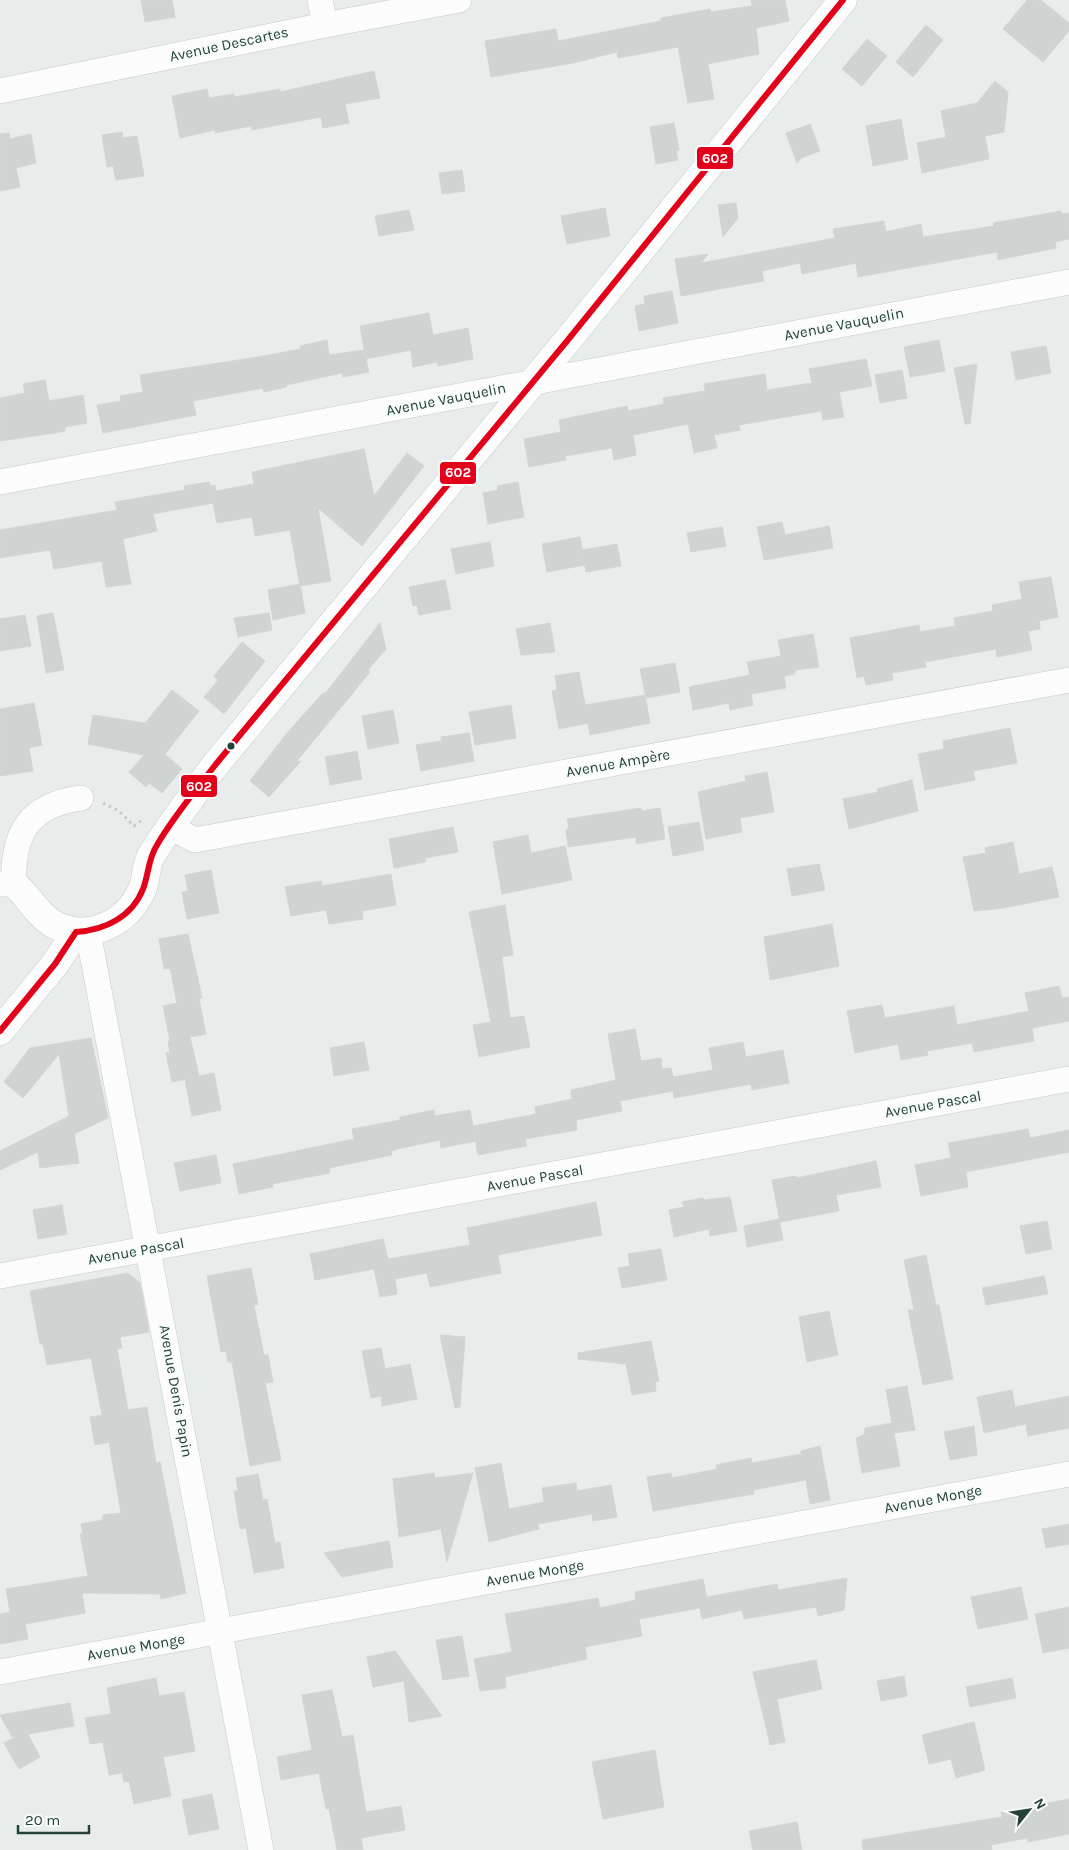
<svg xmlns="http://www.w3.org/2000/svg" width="1069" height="1850" font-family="Karla,sans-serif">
<rect width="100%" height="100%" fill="#e8edeb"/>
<path fill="#cfd4d2" stroke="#d1d6d4" d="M141 0H172L175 17 145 22Z
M751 0H785L789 21 756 28 759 54 708 64 714 99 688 103 678 47 618 58 617 52 573 63 491 77 485 41 556 29 558 41 661 21V18L710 9 711 12 752 6Z
M1027 0H1041L1069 23V31L1043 62 1003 29Z
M926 25 943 40 913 77 896 62Z
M867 39 887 56 862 86 842 69Z
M374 71 380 98 345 104 349 123 323 128 321 117 252 130 251 126 215 133V130L180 138 172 96 207 89 209 98 234 94V97L280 89V92Z
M995 81 1008 92 1004 132 985 136 989 159 922 173 917 143 946 137 941 111 977 103Z
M901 119 908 159 873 166 866 126Z
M674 123 679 150 676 151 678 160 656 164 650 127Z
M810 124 820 151 801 158 797 163 786 133Z
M122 132 123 138 137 136 144 176 116 180 113 166 107 167 102 135Z
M9 133 10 139 31 134 36 163 16 168 20 187 0 191V134Z
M462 170 465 191 442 194 439 173Z
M736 203 738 218 723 237 718 205Z
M605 208 610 236 567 244 561 216Z
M409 210 414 230 379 236 375 216Z
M1061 211 1062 214 1069 213V239L1055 242 1056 248 998 260 997 252 858 277 856 263 802 274 800 263 762 271 764 281 681 296 675 259 708 254 701 263 835 238 833 229 884 221 886 232 921 224 923 237 994 226 993 223Z
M672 291 678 323 639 331 635 306 645 304 644 296Z
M429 313 433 335 468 328 473 359 438 366 437 362 413 367 411 350 366 359 360 326Z
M327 340 329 355 364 350 369 372 343 377 342 373 286 385 287 387 264 392 263 388 193 401 196 415 103 433 97 405 121 401 120 396 143 392 140 375 258 357 301 349 300 346Z
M939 340 945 371 910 377 904 347Z
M1046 346 1051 373 1016 380 1011 352Z
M866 359 872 386 839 392 844 417 823 420 821 411 739 425 740 430 714 435 717 448 694 453 688 424 633 435 636 455 614 460 612 448 565 456 566 460 529 467 524 439 561 432 559 420 627 406 628 411 664 404 663 398 705 391 704 384 765 374 767 390 812 383 809 369Z
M977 364 970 424H965L954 368Z
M902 370 907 398 880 403 875 375Z
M45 380 49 401 83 395 87 423 65 427V431L55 433 0 441V398L25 393 23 384Z
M364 449 374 496 407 453 424 466 362 546 318 508 331 581 300 586 290 530 255 536 252 517 217 523 213 503 153 514 157 531 123 539 131 584 106 587 102 561 54 569 50 550 0 558V530L117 510 115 502 185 490 184 486 209 482 210 486 215 485 216 491 254 484 252 472Z
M518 482 524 517 488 524 483 493 498 490 497 486Z
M782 522 785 535 829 526 833 548 764 560 757 527Z
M722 527 726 546 691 552 687 533Z
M580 537 585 565 547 572 542 544Z
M490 542 494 566 456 574 451 549Z
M617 544 621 566 586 572 582 550Z
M1051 577 1058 617 1039 621 1040 629 1028 631 1032 650 997 657 996 649 925 662 926 667 892 673 893 680 866 685 864 676 857 678 850 638 919 625 920 632 955 626 954 618 993 611 992 605 1022 599 1019 582Z
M445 580 451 609 419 615 417 605 413 606 409 587Z
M300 584 305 613 273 620 268 590Z
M53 613 64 670 46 673 37 616Z
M269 613 272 630 238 637 234 618Z
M25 615 31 646 0 651V619Z
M380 623 386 649 368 670 370 672 296 762 301 761 269 797 250 781 287 733 323 693 325 694Z
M550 623 555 652 521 655 516 629Z
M813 634 819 667 795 670V674L784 676 786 688 751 694 753 705 730 710 729 703 693 710 689 687 750 675 747 662 781 656 778 640Z
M242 642 265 661 224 714 204 697 218 680 214 676Z
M675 663 680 692 646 698 640 669Z
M579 672 585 705 645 695 650 723 590 735 588 723 559 729 552 691 557 690 555 676Z
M172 690 199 711 165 754 182 769 162 793 149 783 146 787 129 772 144 755 88 744 93 715 145 723Z
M34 703 42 745 29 748 33 771 0 776V709Z
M511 705 516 738 475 745 469 712Z
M393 710 399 743 368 749 362 716Z
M1010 728 1017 763 973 771 975 780 925 790 918 754 944 749 943 741Z
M469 733 474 761 421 771 416 745 441 741V737Z
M357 751 362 779 330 785 325 757Z
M767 772 774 812 740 818 742 832 706 839 698 792 746 781 745 776Z
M912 780 918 811 849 829 843 799 878 792 877 789Z
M641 808 642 811 660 808 665 839 636 844V837L568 847 566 831 569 827 567 819Z
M699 822 704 850 673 856 668 827Z
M453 827 458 852 425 858V862L394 868 389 839Z
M528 835 531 853 565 846 572 880 502 894 493 842Z
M1013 842 1019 874 1052 867 1059 897 1003 908 974 911 963 857 986 853 985 848Z
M819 864 825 890 792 896 787 869Z
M211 870 219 913 187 919 182 892 188 891 185 875Z
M391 874 396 905 362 911 363 919 329 924 326 910 291 916 285 887 321 881 322 886Z
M505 905 513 955 502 957 510 1018 524 1016 530 1047 479 1057 473 1025 491 1022 469 912Z
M832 924 839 966 770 980 764 937Z
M188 934 202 998 199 999 206 1034 190 1037 199 1076 214 1073 221 1110 192 1116 185 1079 192 1078 172 1082 166 1053H170L168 1041H170L163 1006 177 1003 170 968 164 969 159 939Z
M1059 986 1062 998 1069 997V1021L1032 1028 1034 1041 974 1052 972 1043 927 1051 928 1055 901 1060 898 1044 855 1053 847 1011 882 1005 885 1018 954 1006 957 1025 1029 1011 1025 993Z
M635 1029 641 1061 661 1058 662 1069 671 1068 673 1077 713 1070 709 1048 743 1042 746 1057 783 1050 789 1083 752 1090 751 1084 674 1098 673 1091 620 1101 622 1111 576 1120 577 1130 525 1139 527 1146 478 1155 473 1126 536 1114 535 1107 572 1099 571 1090 616 1080 608 1034Z
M91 1038 108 1118 74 1134 79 1163 40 1168 38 1152 0 1170V1151L69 1116 59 1054 23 1098 4 1082 30 1048Z
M364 1042 369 1070 334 1076 330 1048Z
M434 1110 435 1116 470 1110 476 1141 441 1148 440 1140 402 1148 391 1151 392 1155 329 1168 330 1173 272 1184 273 1187 239 1194 233 1164 354 1139 352 1129 400 1120V1117Z
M1028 1129 1030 1138 1069 1130V1152L966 1172 968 1187 921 1196 915 1165 951 1158 948 1143Z
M216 1155 221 1183 180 1191 174 1163Z
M876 1161 881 1187 836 1195 839 1211 780 1222 772 1180 796 1176 797 1178Z
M730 1197 737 1231 710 1236 709 1229 674 1237 669 1210 684 1207 682 1202 703 1198 704 1200Z
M596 1202 602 1235 498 1255 501 1273 430 1287 427 1273 395 1279 397 1294 380 1297 374 1269 315 1280 310 1254 383 1239 388 1259 470 1245 467 1228Z
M62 1205 67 1234 38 1239 33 1210Z
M779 1219 783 1240 747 1247 744 1226Z
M1047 1221 1052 1249 1026 1254 1020 1226Z
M661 1249 667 1280 622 1288 618 1268 630 1266 628 1254Z
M926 1255 936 1305H939L953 1379 923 1385 908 1310H914L904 1260Z
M251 1268 258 1304 254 1305 264 1355H268L273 1382 265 1383 281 1460 250 1466 232 1362H228L226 1351 221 1352 207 1276Z
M128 1273 140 1283 149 1332 120 1337 122 1348 117 1349 128 1410 147 1407 156 1463 160 1462 186 1593 161 1599 160 1594 82 1593 85 1613 25 1624 28 1639 0 1644V1614L10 1612 6 1589 88 1576 80 1534H83L81 1524 103 1520V1515L121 1513 109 1442 95 1445 90 1417 102 1415 91 1358 47 1365 43 1344H40L30 1291Z
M1044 1276 1048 1294 986 1305 982 1288Z
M829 1311 838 1355 807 1362 799 1317Z
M440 1335 465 1337 460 1407 455 1408Z
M651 1341 659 1381 655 1382 656 1391 632 1395 626 1364 578 1359V1353Z
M381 1348 385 1369 410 1364 417 1399 382 1406 381 1396 371 1398 362 1351Z
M907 1386 915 1430 894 1433 900 1466 862 1473 856 1438 864 1435 865 1428 892 1423 886 1390Z
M1012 1390 1015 1407 1069 1396V1428L1028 1436 1026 1424 984 1433 977 1397Z
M974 1426 977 1455 950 1460 944 1432Z
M820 1446 830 1500 810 1504 806 1480 753 1490 754 1494 653 1511 647 1477 671 1473 672 1478 717 1469 716 1465 751 1458 752 1463 801 1454V1451Z
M501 1463 509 1509 544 1502 542 1488 576 1483 577 1491 611 1485 617 1517 593 1521 592 1514 538 1524 539 1529 489 1542 475 1468Z
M434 1473 435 1478 473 1473 447 1562 441 1529 399 1537 393 1479Z
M258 1474 263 1500 267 1499 275 1543 280 1542 284 1568 254 1573 246 1528 240 1529 234 1491H238L236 1478Z
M1069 1524V1544L1046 1548 1042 1529Z
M389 1541 393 1567 357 1574 342 1577 324 1553Z
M847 1578 844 1610 818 1616 816 1607 744 1619 742 1610 702 1619 700 1608 639 1619 642 1636 585 1647 587 1659 505 1677 506 1688 480 1691 474 1659 512 1652 505 1614 598 1598 600 1608 636 1600 635 1592 703 1579 707 1597 777 1584 778 1590Z
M1021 1587 1028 1619 978 1629 971 1597Z
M1069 1607V1648L1043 1653 1035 1614Z
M462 1636 469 1676 443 1680 436 1640Z
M395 1651 415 1679 442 1716 409 1722 404 1681 373 1687 367 1657Z
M816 1660 822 1689 777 1699 785 1742 770 1745 753 1672Z
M904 1676 907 1696 881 1701 877 1681Z
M156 1678 159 1696 184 1692 195 1751 163 1757 171 1796 134 1804 129 1781 124 1782 122 1773 109 1775 103 1742 90 1744 85 1718 111 1714 107 1688Z
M1012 1678 1016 1698 970 1707 966 1687Z
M332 1690 342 1737 353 1735 366 1812 401 1806 405 1830 361 1838 363 1850H337L329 1809H326L319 1773 281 1780 277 1757 312 1750 302 1695Z
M70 1703 74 1726 28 1734 40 1757 19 1769 4 1743 18 1736 12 1737 0 1715Z
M974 1722 985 1770 956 1778 951 1759 929 1764 922 1735Z
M655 1750 664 1807 603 1819 592 1762Z
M212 1794 219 1829 189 1835 182 1800Z
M1069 1799V1834L1028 1842 1027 1838 991 1845 992 1850H863L862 1840 1002 1817 1001 1812Z
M797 1822 802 1850H753L749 1831Z"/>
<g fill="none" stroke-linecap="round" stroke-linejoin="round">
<g stroke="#c5cac8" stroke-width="26">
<path id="minor" d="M320 0 325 25
M0 91 325 25 459 0
M0 482 1069 282
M170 827 195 840 1069 680
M0 884H14C12 833 29 805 81 798
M88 932 261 1850
M0 1276 1069 1079
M0 1672 1069 1474"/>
</g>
<g stroke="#c5cac8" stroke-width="29">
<path id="tertiary" d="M14 884C30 897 37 916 57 926 91 941 127 923 142 890 147 879 145 865 152 854 172 823 194 793 216 764L567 341 843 0
M0 1031 55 964 76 932"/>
</g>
<path stroke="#c3ccca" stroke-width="3" stroke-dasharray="2.5 4" stroke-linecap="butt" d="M103 803 119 811 134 826 142 820"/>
<use href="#minor" stroke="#fcfcfc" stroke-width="25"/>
<use href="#tertiary" stroke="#fcfcfc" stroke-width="28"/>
<g stroke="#f7fbf9" stroke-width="10">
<path id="bus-1" d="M76 932C105 930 132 917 143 889 149 873 148 859 157 845 174 816 196 790 216 764L567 341 843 0
M0 1031 55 964 76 932"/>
</g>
<use href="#bus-1" stroke="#e2001a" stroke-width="6"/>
</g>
<circle fill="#24423a" stroke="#f7fbf9" stroke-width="2" cx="231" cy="746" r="4.5"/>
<g text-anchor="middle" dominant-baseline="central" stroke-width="4.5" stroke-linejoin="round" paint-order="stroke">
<g font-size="15" fill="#24423a" stroke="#f7fbf9">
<text transform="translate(229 44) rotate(-12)">Avenue Descartes</text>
<text transform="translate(844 324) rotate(-11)">Avenue Vauquelin</text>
<text transform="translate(446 399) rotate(-11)">Avenue Vauquelin</text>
<text transform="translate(618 763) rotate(-10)">Avenue Ampère</text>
<text transform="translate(933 1104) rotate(-10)">Avenue Pascal</text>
<text transform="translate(535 1178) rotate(-10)">Avenue Pascal</text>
<text transform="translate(136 1251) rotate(-10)">Avenue Pascal</text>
<text transform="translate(176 1391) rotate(80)">Avenue Denis Papin</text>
<text transform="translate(933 1499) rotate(-11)">Avenue Monge</text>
<text transform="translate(535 1573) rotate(-10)">Avenue Monge</text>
<text transform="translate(136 1647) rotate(-10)">Avenue Monge</text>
</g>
</g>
<g stroke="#f7fbf9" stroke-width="2">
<rect x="696" y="146" width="38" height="24" rx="5" fill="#e2001a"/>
<rect x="439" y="461" width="38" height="24" rx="5" fill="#e2001a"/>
<rect x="180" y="774" width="38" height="24" rx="5" fill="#e2001a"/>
</g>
<g font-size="14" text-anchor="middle" font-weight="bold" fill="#fff">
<text x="715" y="163">602</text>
<text x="458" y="477">602</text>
<text x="199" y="791">602</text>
</g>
<g transform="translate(1029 1810) rotate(60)" stroke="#f7fbf9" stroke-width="4" paint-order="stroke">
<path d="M0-4L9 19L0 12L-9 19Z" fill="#24423a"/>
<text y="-8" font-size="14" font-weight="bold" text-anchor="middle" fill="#24423a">N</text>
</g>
<path d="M18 1825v8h71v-8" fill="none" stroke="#24423a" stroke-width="2.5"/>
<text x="25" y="1825" font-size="15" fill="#24423a" stroke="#f7fbf9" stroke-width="4" paint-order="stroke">20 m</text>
</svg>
